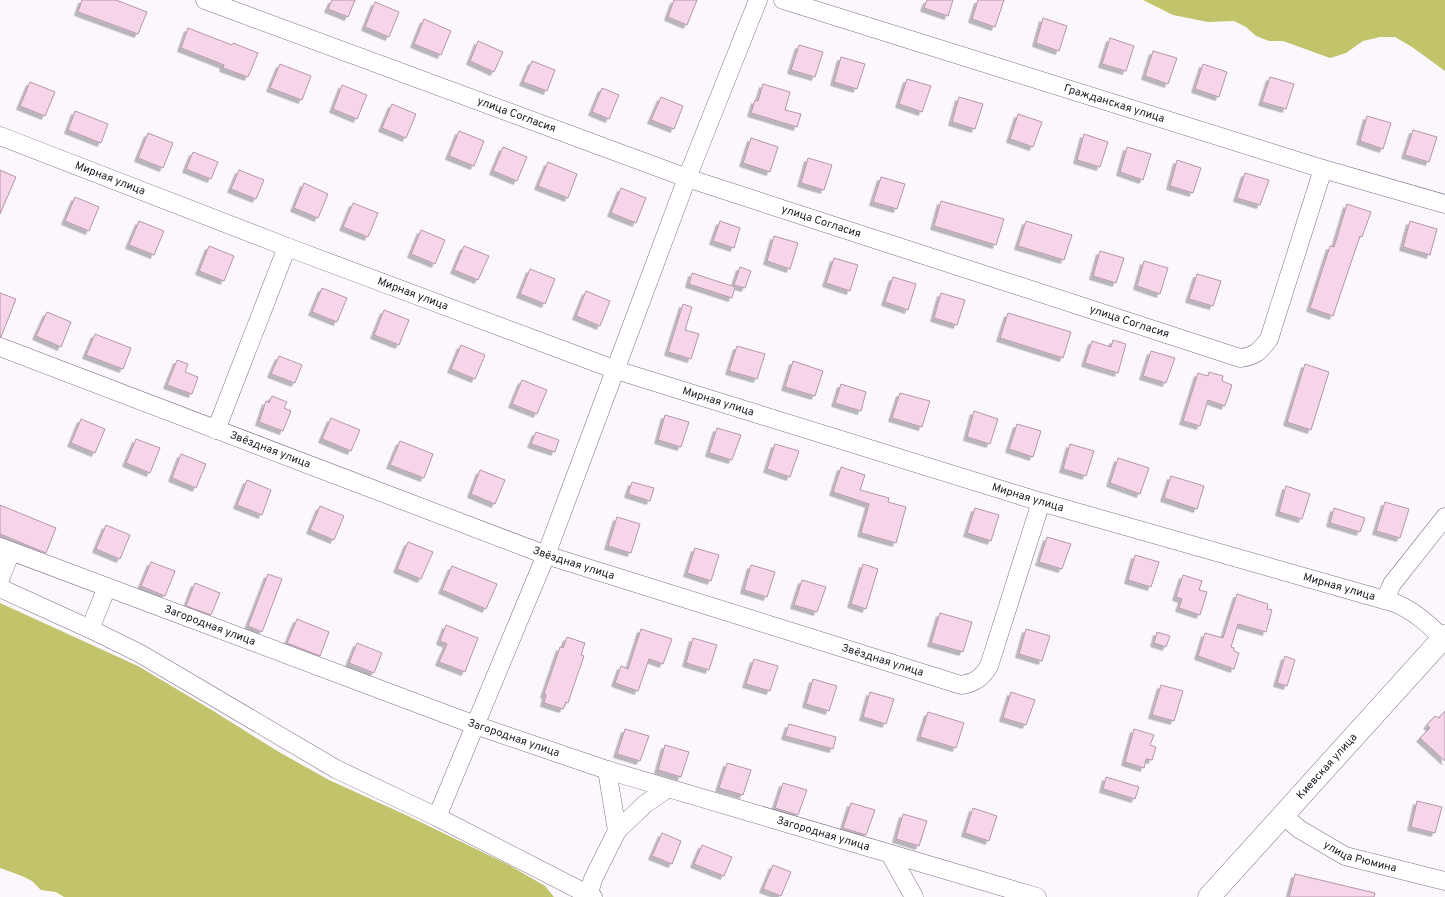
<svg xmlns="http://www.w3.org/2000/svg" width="1445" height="897" font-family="Overpass,sans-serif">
<defs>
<filter id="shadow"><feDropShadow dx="-3.5" dy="3.5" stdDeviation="0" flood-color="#0004"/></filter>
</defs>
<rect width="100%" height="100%" fill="#fbf7fd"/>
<path fill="#c1c46a" d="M1143 0H1445V71L1412 47 1395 37H1380L1363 41 1346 53 1330 58 1283 41H1269L1256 36 1246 27 1234 21 1208 22 1173 15Z
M0 603 138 666 215 712 279 752 329 780 406 815 509 865 545 886 554 897H64L56 892 41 890 32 881 22 876 0 868Z"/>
<path fill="#f7d5e9" stroke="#b596a9" filter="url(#shadow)" d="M82 0H116L147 12 138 34 78 12Z
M332 0H355L348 17 328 9Z
M674 0H697L687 25 668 17Z
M927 0H953L948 16 924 8Z
M978 0H1004L995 27 972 19Z
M375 2 399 12 389 37 365 27Z
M1043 18 1067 26 1059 51 1036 43Z
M424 19 451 31 441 55 414 44Z
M188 28 232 45 233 43 258 53 248 77 223 68 224 65 181 48Z
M1110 38 1134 46 1126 71 1102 64Z
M478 41 503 52 494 72 470 61Z
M799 45 823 52 815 77 791 70Z
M1153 51 1177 58 1168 84 1145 76Z
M841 57 865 64 857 89 834 82Z
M532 61 555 70 547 91 523 82Z
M280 64 311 76 302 100 270 88Z
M1203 64 1227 72 1219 97 1195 89Z
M1270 77 1294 84 1286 109 1262 102Z
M907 79 931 86 922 112 899 104Z
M30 82 55 92 45 116 20 106Z
M763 84 790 92 785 110 801 114 797 127 751 113 755 100 758 101Z
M342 85 367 95 357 119 333 109Z
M602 88 619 95 609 119 592 112Z
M661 97 683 106 674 129 651 120Z
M959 97 983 104 975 129 952 122Z
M392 104 416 114 406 138 382 128Z
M75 111 108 124 101 143 68 130Z
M1018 114 1042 122 1033 147 1010 139Z
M1367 116 1391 123 1383 149 1360 141Z
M1413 130 1437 137 1429 162 1405 155Z
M459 131 484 141 474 166 449 156Z
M148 133 173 143 163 168 138 158Z
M1084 134 1108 142 1100 167 1077 160Z
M751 138 778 147 770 172 743 163Z
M503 147 527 157 517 181 493 171Z
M1127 147 1151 154 1143 180 1120 172Z
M193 152 218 162 211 179 186 169Z
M808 158 832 165 824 190 801 183Z
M1177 160 1201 168 1193 193 1170 186Z
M548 162 577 174 568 198 538 186Z
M0 170 16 177 0 214Z
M239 170 264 180 256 199 231 189Z
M1245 173 1269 180 1260 205 1237 198Z
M881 177 905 184 897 209 873 202Z
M304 183 328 194 318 218 294 208Z
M621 188 646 198 636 223 611 213Z
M75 197 99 207 89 231 65 221Z
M941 201 1004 219 996 245 934 226Z
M353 203 378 213 368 237 343 227Z
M1347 204 1371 212 1362 237 1360 236 1333 316 1310 308 1330 246 1334 247Z
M139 221 164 231 154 255 129 245Z
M720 221 740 228 734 248 713 241Z
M1026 221 1072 235 1064 260 1018 246Z
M1410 221 1437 229 1430 255 1403 247Z
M421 230 445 240 435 264 411 254Z
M774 236 798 243 790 269 767 261Z
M209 246 234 256 224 281 199 271Z
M464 246 489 256 478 280 454 270Z
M1100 251 1124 258 1116 283 1093 276Z
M834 258 858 265 850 291 826 283Z
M1144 261 1168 268 1160 294 1137 286Z
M740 267 751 271 745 288 734 285Z
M530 269 555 279 545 304 520 294Z
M692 273 735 287 732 298 689 284Z
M1197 274 1221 281 1213 306 1189 299Z
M893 277 916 284 908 310 885 302Z
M322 288 347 298 337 322 312 312Z
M586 291 610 301 600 326 576 316Z
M0 293 16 299 1 337H0Z
M941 293 965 300 957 325 934 318Z
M683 304 692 307 685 330 699 334 691 359 668 352Z
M384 310 409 320 399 345 374 335Z
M47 312 71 322 61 347 36 336Z
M1008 313 1071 332 1063 358 1000 338Z
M95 334 131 348 123 369 86 355Z
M1113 340 1126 344 1118 373 1085 363 1092 341 1111 347Z
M461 345 485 355 475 379 451 369Z
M737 346 765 354 757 379 729 371Z
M1151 351 1175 358 1166 383 1143 376Z
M279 356 302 365 295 383 271 374Z
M177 360 188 364 185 372 198 377 192 394 167 385Z
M793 361 823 371 815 396 785 387Z
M1305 364 1329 372 1311 430 1287 422Z
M1209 372 1223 376 1222 381 1232 385 1225 406 1208 400 1200 426 1183 421 1198 373 1208 376Z
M522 380 547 390 537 414 512 404Z
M841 384 866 392 861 411 835 403Z
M900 393 930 401 922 427 892 418Z
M272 396 287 402 284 408 291 411 283 431 259 422 266 401 269 403Z
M974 411 998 419 990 444 967 437Z
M665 415 689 422 681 447 658 440Z
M331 418 360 430 351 451 322 439Z
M81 419 105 429 95 453 71 443Z
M1017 424 1041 431 1033 457 1009 449Z
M717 428 741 435 732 460 709 453Z
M536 432 559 440 555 452 531 444Z
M136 439 160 448 150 473 126 463Z
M400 441 433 454 424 478 390 465Z
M775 444 799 451 790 477 767 469Z
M1070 444 1094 451 1086 476 1063 469Z
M181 454 206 464 196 488 172 478Z
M1118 458 1149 468 1140 494 1110 483Z
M841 467 865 475 860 490 889 498 888 502 906 507 896 543 861 533 869 504 833 492Z
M480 470 505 480 495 504 471 494Z
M1171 476 1204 486 1197 509 1164 498Z
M247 480 271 490 262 515 237 505Z
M632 482 654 488 650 501 628 494Z
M1286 486 1310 494 1302 519 1279 512Z
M1385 502 1409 509 1400 538 1376 531Z
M0 505 56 528 46 553 0 534Z
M320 506 344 516 334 540 310 530Z
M975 508 999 515 991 541 967 533Z
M1334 508 1365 518 1360 532 1330 523Z
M617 517 640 524 631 553 608 546Z
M106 525 130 535 120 559 96 549Z
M1047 537 1071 544 1062 569 1039 562Z
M408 542 433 552 421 579 397 569Z
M695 548 719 555 711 581 687 573Z
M1135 555 1159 562 1151 587 1128 580Z
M151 562 175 571 165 596 141 586Z
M863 564 878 569 866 609 851 604Z
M751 565 775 572 767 597 744 590Z
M452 566 497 584 486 609 442 590Z
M268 574 282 579 262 632 248 626Z
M1183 575 1202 581 1199 590 1207 592 1200 615 1179 608 1182 599 1176 597Z
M802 580 826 587 817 612 794 605Z
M195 583 220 593 211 615 186 606Z
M1237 594 1268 604 1267 609 1272 610 1266 632 1238 624 1231 647 1234 648V651L1239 653 1234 669 1198 656 1205 633 1223 638Z
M940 613 972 622 963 652 931 643Z
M297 619 329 632 320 656 287 643Z
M446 625 478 638 465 672 439 662 447 644 440 641Z
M641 629 672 639 663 664 649 659 638 691 615 683 621 666 628 669Z
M1026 629 1050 636 1042 661 1019 654Z
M1157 632 1170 636 1166 647 1154 643Z
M567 637 585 643 581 655 584 656 574 685 568 703 566 702 563 709 544 703 546 695 544 694 560 647 563 648Z
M693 638 717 645 709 670 686 663Z
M357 643 382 653 374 673 349 663Z
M1285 656 1295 660 1287 686 1277 683Z
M754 659 778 666 770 691 746 684Z
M813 679 837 686 829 711 806 704Z
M1161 685 1183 691 1174 721 1152 715Z
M870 692 894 699 886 724 863 717Z
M1011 692 1035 700 1026 725 1003 718Z
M1445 711V761L1420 738 1430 728 1427 725 1435 716 1439 718Z
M928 712 964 723 956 748 920 737Z
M789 724 836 737 833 749 785 736Z
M625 729 649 736 640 761 617 754Z
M1134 729 1154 735 1150 745 1156 747 1152 760 1146 759 1144 768 1125 762Z
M665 745 689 752 681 777 658 770Z
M727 763 751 770 743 795 719 788Z
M1106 777 1139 787 1135 799 1103 789Z
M783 783 807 790 798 815 775 808Z
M1417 801 1442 807 1435 833 1411 827Z
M851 803 875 810 866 835 843 828Z
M973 808 997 816 989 841 965 833Z
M903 814 927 821 919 846 896 839Z
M662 833 681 841 672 864 652 856Z
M702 845 732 857 724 876 694 864Z
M773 865 791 872 781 896 763 889Z
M1295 874 1375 893 1374 897H1289Z"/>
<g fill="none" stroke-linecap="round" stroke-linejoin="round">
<g stroke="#816e87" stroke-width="19">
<g id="minor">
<path id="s1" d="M205 0 687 178 1240 358C1256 356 1260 351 1269 339L1323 169"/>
<path id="s2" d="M783 0 1323 169 1445 204"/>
<path id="s3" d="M0 136 287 247 616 370 1041 502 1395 603C1416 612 1428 624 1445 640"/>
<path id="s4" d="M0 347 546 555 961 685C974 683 982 678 989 666L1041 502"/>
<path d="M216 430 287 247"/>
<path id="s5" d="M0 547 475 725 607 770 1037 897"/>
<path d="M0 579 11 552"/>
<path d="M0 588 90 629 139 653 336 769 437 817 593 897"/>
<path d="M1385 600 1392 584 1445 517"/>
<path d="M90 629 107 587"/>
<path d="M607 770 617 831"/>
<path id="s6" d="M1283 815 1299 829 1345 856 1445 881"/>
<path d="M437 817 546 555 687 178 758 0"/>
<path d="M890 854 914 897"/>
<path d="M588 897 593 879 617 831 645 804 667 789"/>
</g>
</g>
<g stroke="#816e87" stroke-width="23">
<g id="major">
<path id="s7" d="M1209 897 1445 636"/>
</g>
</g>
<use href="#minor" stroke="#fff" stroke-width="18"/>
<use href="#major" stroke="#fff" stroke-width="22"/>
</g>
<g text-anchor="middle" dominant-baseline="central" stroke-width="3" stroke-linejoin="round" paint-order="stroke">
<g font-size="11" fill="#201823" stroke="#fff">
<text stroke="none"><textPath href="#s2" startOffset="347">Гражданская улица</textPath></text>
<text stroke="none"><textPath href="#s1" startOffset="332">улица Согласия</textPath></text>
<text stroke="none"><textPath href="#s3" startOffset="118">Мирная улица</textPath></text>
<text stroke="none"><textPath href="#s1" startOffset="655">улица Согласия</textPath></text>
<text stroke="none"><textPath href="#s3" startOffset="442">Мирная улица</textPath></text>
<text stroke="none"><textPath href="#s1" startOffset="979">улица Согласия</textPath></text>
<text stroke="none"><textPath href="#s3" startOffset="766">Мирная улица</textPath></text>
<text stroke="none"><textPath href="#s4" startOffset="289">Звёздная улица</textPath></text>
<text stroke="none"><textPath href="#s3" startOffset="1090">Мирная улица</textPath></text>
<text stroke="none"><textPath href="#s4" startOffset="613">Звёздная улица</textPath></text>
<text stroke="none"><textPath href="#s3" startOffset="1414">Мирная улица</textPath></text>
<text stroke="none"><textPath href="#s5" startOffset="224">Загородная улица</textPath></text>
<text stroke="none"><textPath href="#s4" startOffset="937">Звёздная улица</textPath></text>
<text stroke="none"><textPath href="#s5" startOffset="548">Загородная улица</textPath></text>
<text stroke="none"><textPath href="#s7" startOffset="176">Киевская улица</textPath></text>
<text stroke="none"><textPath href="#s5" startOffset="872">Загородная улица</textPath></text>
<text stroke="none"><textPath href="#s6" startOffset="89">улица Рюмина</textPath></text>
</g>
</g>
</svg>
